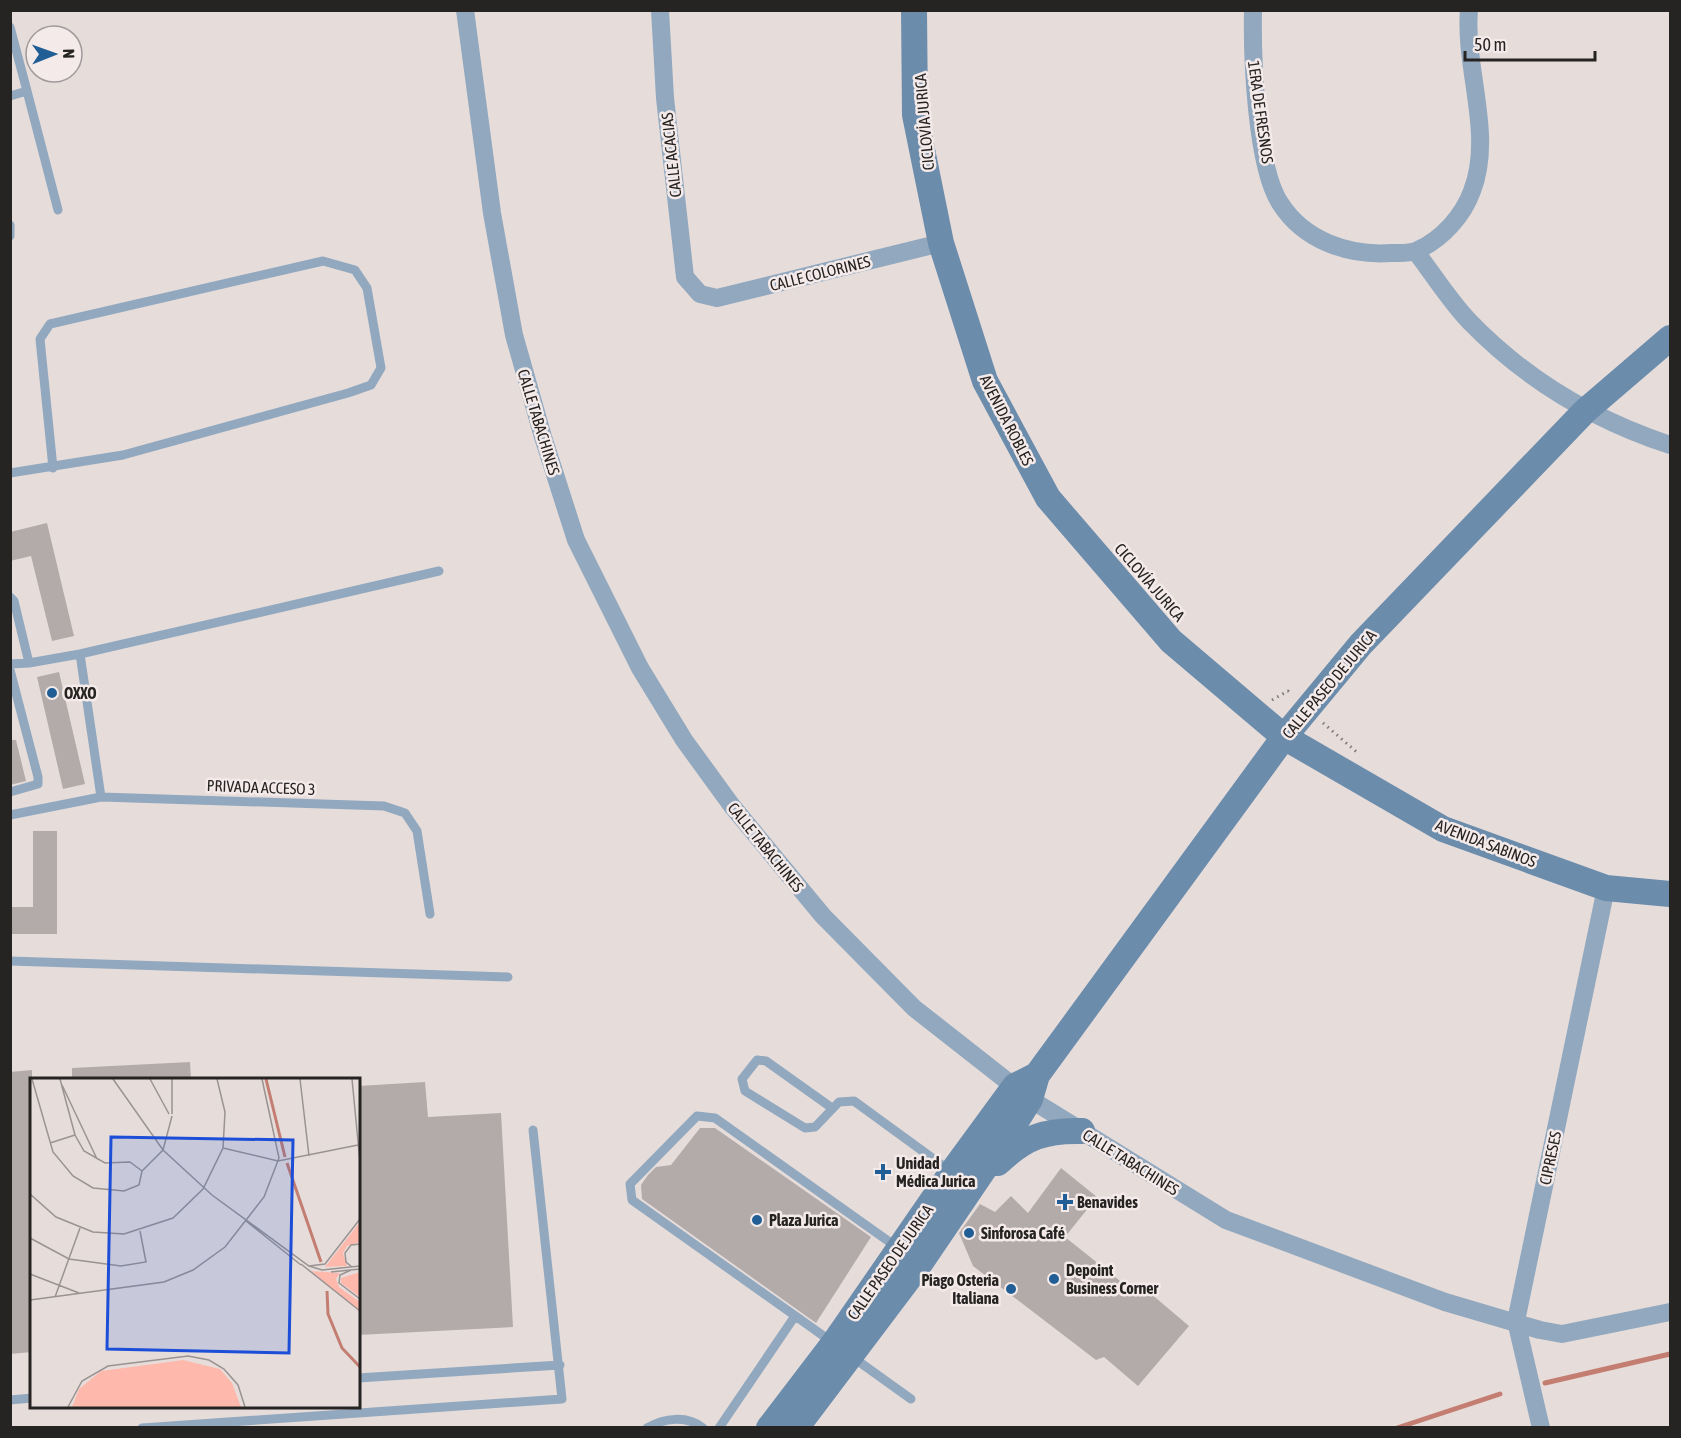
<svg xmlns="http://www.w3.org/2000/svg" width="1681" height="1438" font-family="'Asap Condensed',sans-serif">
<rect width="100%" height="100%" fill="#e6dddb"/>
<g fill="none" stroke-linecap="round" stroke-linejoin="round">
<path stroke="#c37e71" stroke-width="5" d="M1545 1383 1670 1354
M1397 1428 1500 1394"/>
</g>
<path fill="#b3abaa" d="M47 523 74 636 52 641 31 556 10 561V532Z
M59 672 85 784 63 789 37 677Z
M10 740H16L26 781 10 785Z
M33 831H57V934H10V907H33Z
M190 1062 191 1080H72V1068Z
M32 1070V1352L10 1354V1072Z
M425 1082 428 1117 501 1113 513 1327 358 1335V1086Z
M700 1128H715L871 1237 816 1323 642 1199 641 1185 648 1175 656 1167 671 1165Z
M1061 1168 1097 1197 1065 1237 1139 1296 1150 1293 1189 1326 1138 1386 1104 1357 1096 1360 973 1266 959 1233 980 1204 995 1212 1011 1196 1028 1213Z"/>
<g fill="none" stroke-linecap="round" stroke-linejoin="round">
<path stroke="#7e7877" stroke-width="3" stroke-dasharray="1.5 4.5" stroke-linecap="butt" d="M1272 700 1288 691 1291 694
M1323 723 1359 754"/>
<path stroke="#92a8be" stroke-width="9" d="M10 27 27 91 10 96
M27 91 58 210
M10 225V236
M10 473 123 455 348 393 371 385 381 368 367 288 355 270 323 261 50 324 40 339 53 468
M10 597 14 601 29 663
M80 654 101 797
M10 664 29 663 80 654 439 571
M10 670 38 777V784L10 792
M10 815 101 797 384 806 405 813 417 831 430 914
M10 961 508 977
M832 1108 766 1061 757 1060 742 1079 745 1091 805 1128 815 1127 839 1102 854 1101 950 1171
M832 1342 632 1200 630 1184 697 1116 715 1118 898 1248
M851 1356 911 1399
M358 1378 560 1365
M10 1400 32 1398
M142 1428 562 1399 533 1130
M647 1428C664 1418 687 1415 703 1428
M719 1428 795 1316"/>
<path stroke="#92a8be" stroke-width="18" d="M465 10 492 213 514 335 543 437 576 540 640 668 684 740 732 806 823 916 914 1008 1030 1099 1226 1220 1445 1302 1540 1330 1562 1334 1670 1312
M660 10 665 98 685 277 700 294 717 298 941 243
M1253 10C1252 56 1256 166 1280 203 1304 241 1349 256 1391 253 1399 253 1410 254 1418 250 1442 239 1463 216 1472 191 1494 134 1464 70 1469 10
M1416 252C1433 274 1449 300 1469 321 1525 379 1594 420 1670 445
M1541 1428 1516 1321 1606 888"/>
<path stroke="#6c8cac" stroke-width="26" d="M914 10 915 115 941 243 985 381 1048 498 1171 641 1284 737 1443 829 1606 888 1670 894
M998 1163C1025 1137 1045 1130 1082 1131
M769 1428 834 1343 952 1172 1015 1086 1037 1075
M796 1428 919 1265 1010 1131 1030 1099 1037 1075 1284 737 1361 644 1585 411 1670 338"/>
</g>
<g fill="#205e95" stroke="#f3eae9" stroke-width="2">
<circle cx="52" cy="693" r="6"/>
<path d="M880 1163h6v6h6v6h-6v6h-6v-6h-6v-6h6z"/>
<path d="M1062 1193h6v6h6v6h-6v6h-6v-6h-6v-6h6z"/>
<circle cx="757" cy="1220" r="6"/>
<circle cx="969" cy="1233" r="6"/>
<circle cx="1054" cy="1279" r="6"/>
<circle cx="1011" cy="1289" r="6"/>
</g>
<g text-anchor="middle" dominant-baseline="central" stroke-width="5" stroke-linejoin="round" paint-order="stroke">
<g font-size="16" fill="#262323" stroke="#f3eae9">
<text transform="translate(1261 112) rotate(82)">1ERA DE FRESNOS</text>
<text transform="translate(924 122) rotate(-95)">CICLOVÍA JURICA</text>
<text transform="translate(671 155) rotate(-96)">CALLE ACACIAS</text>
<text transform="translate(820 273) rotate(-14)">CALLE COLORINES</text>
<text transform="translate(1007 420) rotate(63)">AVENIDA ROBLES</text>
<text transform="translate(539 422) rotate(73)">CALLE TABACHINES</text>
<text transform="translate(1150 582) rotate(49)">CICLOVÍA JURICA</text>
<text transform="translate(1329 684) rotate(-50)">CALLE PASEO DE JURICA</text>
<text transform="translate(261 787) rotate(2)">PRIVADA ACCESO 3</text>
<text transform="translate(1486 843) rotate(21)">AVENIDA SABINOS</text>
<text transform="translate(766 847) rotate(51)">CALLE TABACHINES</text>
<text transform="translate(1550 1158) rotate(-78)">CIPRESES</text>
<text transform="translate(1131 1162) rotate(32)">CALLE TABACHINES</text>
<text transform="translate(890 1262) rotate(-55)">CALLE PASEO DE JURICA</text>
</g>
<g font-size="16" font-weight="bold" fill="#262323" stroke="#f3eae9" text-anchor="start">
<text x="64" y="693">OXXO</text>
<text x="896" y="1163">Unidad<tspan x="896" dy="18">Médica Jurica</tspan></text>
<text x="1077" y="1202">Benavides</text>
<text x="769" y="1220">Plaza Jurica</text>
<text x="981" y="1233">Sinforosa Café</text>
<text x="1066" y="1270">Depoint<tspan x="1066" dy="18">Business Corner</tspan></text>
<text x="999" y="1280" text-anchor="end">Piago Osteria<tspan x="999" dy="18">Italiana</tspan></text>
</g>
</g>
<g transform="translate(30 1078)">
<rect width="330" height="330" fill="#e6dddb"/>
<path d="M330 144V164L317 168 313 175 317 188 295 189ZM281 193 310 195 306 201 309 209 330 224V234ZM330 194V219L311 205V200ZM153 282 190 291 202 305 211 329H42L49 311 71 293Z" fill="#ffb9ac"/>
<path fill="none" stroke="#c37e71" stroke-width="3" d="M236 1 255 79M257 85 291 184M297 213 298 236 312 270 330 289"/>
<path fill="none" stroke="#999391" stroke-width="1.5" d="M2 1 23 74 43 98 63 110 94 113 109 107 112 93M30 1 45 57 54 73 75 85 100 84 112 93M83 1 133 72 182 117 279 188 292 192 330 188M120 1 139 36M270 1 279 78M322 1 330 84M32 7 67 81M142 36V1M20 65 45 57M193 70 248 83 328 67M112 93 133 72 142 38M0 116 26 139 63 154 94 156 143 140 173 111 193 70 195 34 187 1M216 143 271 187M0 160 39 181 91 188 116 184 110 153M271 186 330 233M279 188 295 186 330 141M322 189 316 184 315 175 321 167 330 166M321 192 310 197 309 205 330 221M301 194 330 191M0 196 49 215M25 219 50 150M0 222 134 204 163 192 195 169 234 119 249 80 232 1M38 329 52 303 78 288 158 278 179 282 194 291 208 307 215 329"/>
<path fill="#1d4ed8" fill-opacity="0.15" stroke="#1d4ed8" stroke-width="3" d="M81 59 263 62 259 275 77 271Z"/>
<rect width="330" height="330" fill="none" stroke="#262323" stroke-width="3"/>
</g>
<rect width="1681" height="1438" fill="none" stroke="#262323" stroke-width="24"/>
<g transform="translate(54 54) rotate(89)"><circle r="28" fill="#f3eae9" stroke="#a19a9a" stroke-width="1.5"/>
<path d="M0-4.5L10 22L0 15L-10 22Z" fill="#205e95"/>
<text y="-9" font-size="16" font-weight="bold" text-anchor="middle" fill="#262323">N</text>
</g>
<path d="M1465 51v9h130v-9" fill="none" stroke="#262323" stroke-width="3"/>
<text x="1474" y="51" font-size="18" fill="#262323" stroke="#f3eae9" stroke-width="4.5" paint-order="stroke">50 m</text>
</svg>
